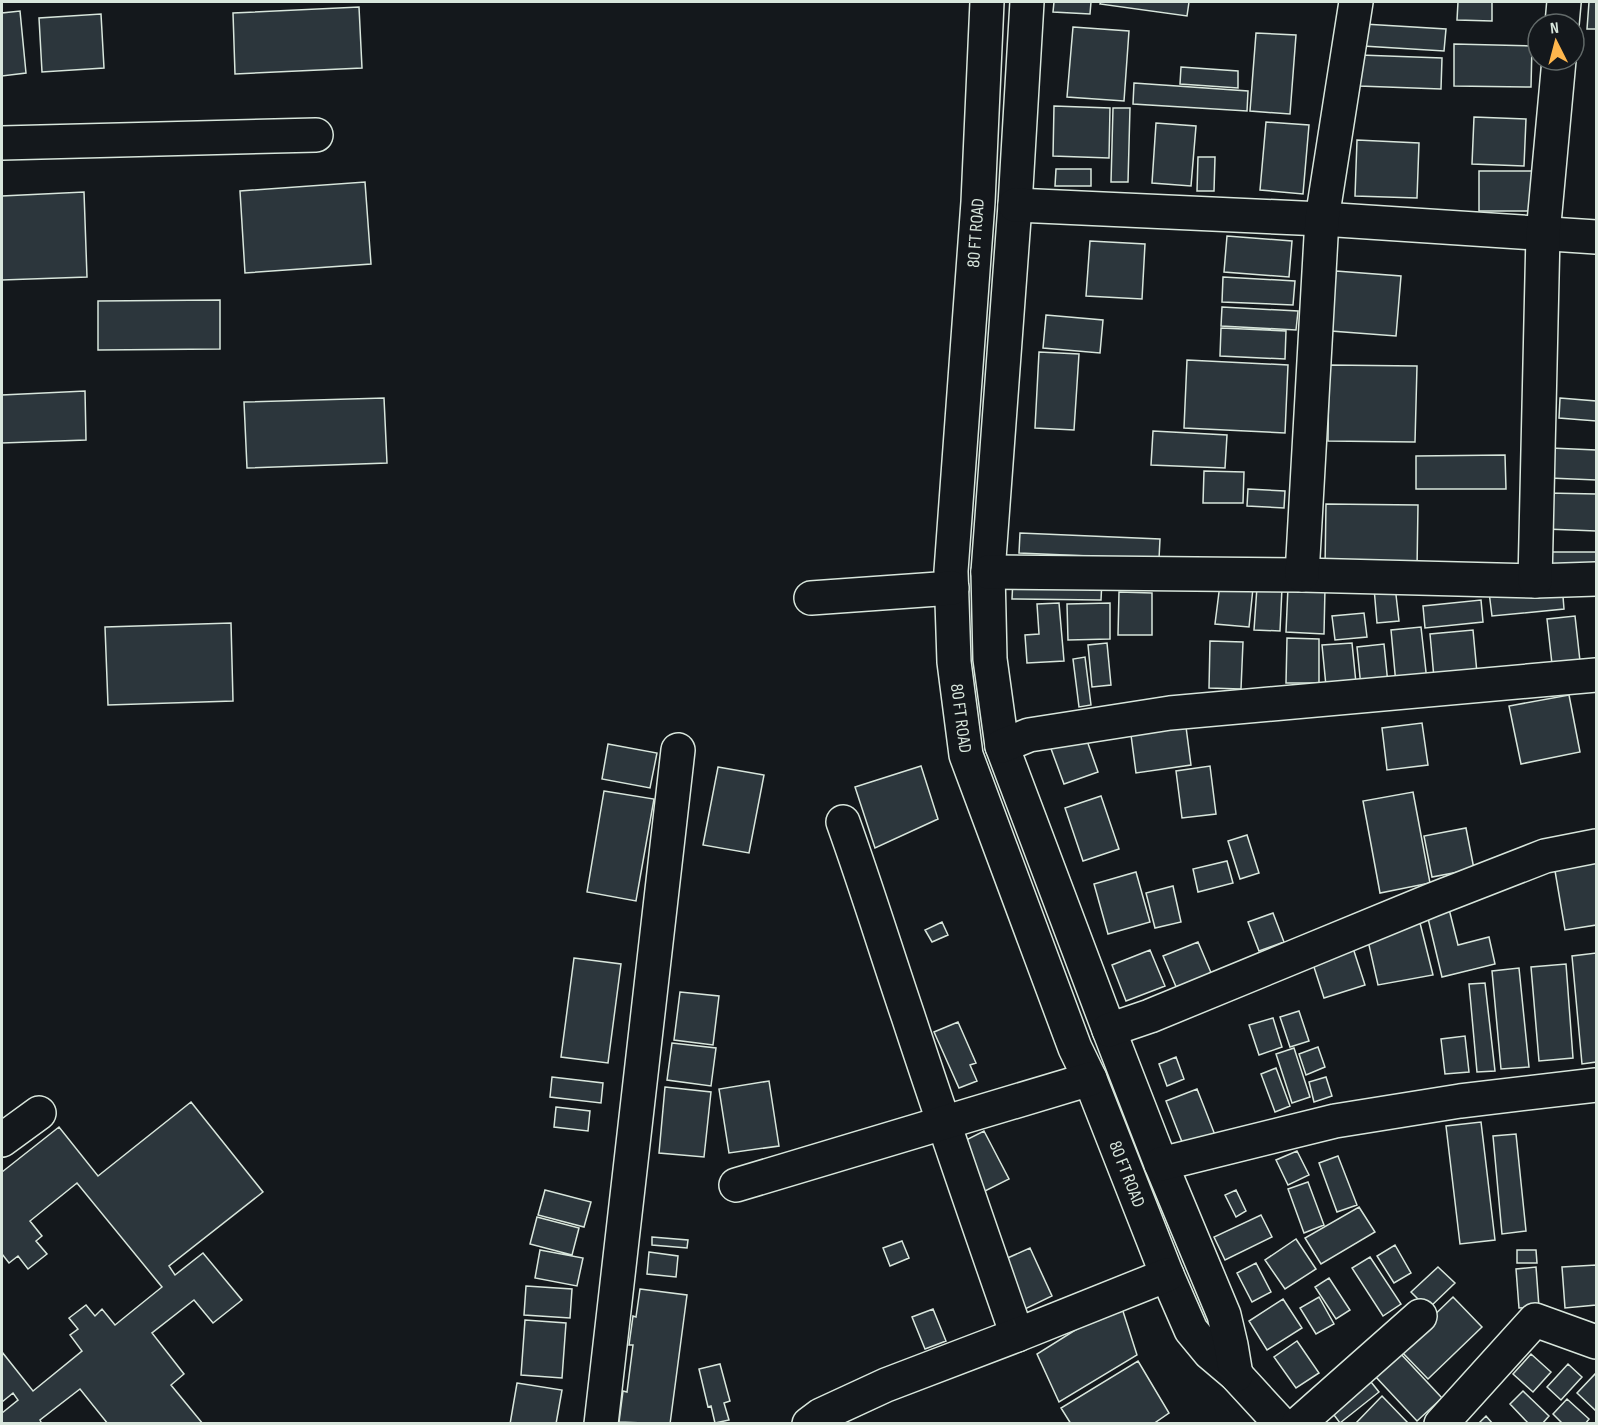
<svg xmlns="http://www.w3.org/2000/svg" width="1598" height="1425" font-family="'Sofia Sans Condensed',sans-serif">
<rect width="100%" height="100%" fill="#14181c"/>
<path fill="#2c363c" stroke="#d8e6dc" stroke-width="1.5" d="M1054 2H1091L1090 14 1053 12Z
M1101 2H1189L1187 16 1100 4Z
M1458 2H1492V21L1457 20Z
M1589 2H1596V29H1587Z
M359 7 362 68 235 74 233 13Z
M20 11 26 73 2 76V13Z
M101 14 104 68 42 72 39 18Z
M1364 24 1446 29 1444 51 1363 46Z
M1073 27 1129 31 1124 101 1067 97Z
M1256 33 1296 35 1290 114 1250 111Z
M1454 44 1532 46 1531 87 1454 86Z
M1360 55 1442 58 1441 89 1359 86Z
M1181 67 1238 71V88L1180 84Z
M1134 83 1248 91 1247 111 1133 104Z
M1054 106 1110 108 1109 158 1053 156Z
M1113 108H1130L1128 182H1111Z
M1474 117 1526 119 1524 166 1472 164Z
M1266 122 1309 125 1303 194 1260 190Z
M1156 123 1196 126 1191 186 1152 183Z
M1357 140 1419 143 1417 198 1355 196Z
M1198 157H1215L1214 191H1197Z
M1056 169H1091V186H1055Z
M1479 171H1532V211H1479Z
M365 182 371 264 245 273 240 191Z
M84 192 87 277 2 280V196Z
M1227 236 1292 241 1289 277 1224 272Z
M1090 241 1145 244 1142 299 1086 296Z
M1336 271 1401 276 1396 336 1331 331Z
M1223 277 1295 281 1293 305 1222 302Z
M220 300V349L98 350V301Z
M1222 307 1298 311 1296 330 1221 326Z
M1046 315 1103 320 1100 353 1043 348Z
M1221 328 1286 331 1285 359 1220 356Z
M1039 352 1079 354 1074 430 1035 428Z
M1187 360 1288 365 1285 433 1184 428Z
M1329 365 1417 366 1415 442 1328 441Z
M85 391 86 440 2 443V395Z
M384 398 387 463 247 468 244 402Z
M1560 398 1596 401V421L1559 418Z
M1153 431 1227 435 1225 468 1151 465Z
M1551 448 1596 450V480L1550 478Z
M1505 455 1506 489H1416V456Z
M1204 471 1244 472 1243 503H1203Z
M1248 489 1285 491 1284 508 1247 506Z
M1547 493 1596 494V531L1546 529Z
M1326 504 1418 505 1417 569 1325 568Z
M1020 533 1160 539 1159 559 1019 553Z
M1552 552H1596V577H1552Z
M1013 579 1102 580 1101 600 1012 599Z
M1220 584 1253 588 1249 627 1215 624Z
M1562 584 1564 609 1492 616 1489 592Z
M1395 586 1399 621 1377 623 1374 588Z
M1257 587 1282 588 1280 631 1254 630Z
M1288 587 1325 588 1324 634 1286 632Z
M1119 592 1152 593V635H1118Z
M1481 600 1483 622 1425 628 1423 606Z
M1059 603 1064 661 1027 663 1025 635 1039 634 1037 604Z
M1110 603V639L1068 640 1067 604Z
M1364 613 1367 637 1335 640 1332 616Z
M1575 616 1580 661 1552 664 1547 619Z
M231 623 233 701 108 705 105 627Z
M1421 627 1427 681 1396 684 1391 630Z
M1473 630 1477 673 1434 678 1430 634Z
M1287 638 1319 639V683H1286Z
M1210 641 1243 642 1241 689 1209 688Z
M1107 643 1111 685 1092 687 1088 645Z
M1352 643 1356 683 1326 686 1322 645Z
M1384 644 1388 684 1361 687 1357 647Z
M1085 657 1091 705 1079 707 1073 659Z
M1569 695 1580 752 1521 764 1509 706Z
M1422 723 1428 765 1387 770 1382 728Z
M1186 727 1191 765 1136 773 1131 735Z
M1085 735 1098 772 1064 784 1050 746Z
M608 744 657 753 650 788 602 779Z
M921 766 938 819 875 848 855 787Z
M1210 766 1216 814 1182 818 1176 771Z
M718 767 764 775 749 853 703 845Z
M604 791 654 799 636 901 587 892Z
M1413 792 1430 883 1380 893 1363 801Z
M1101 796 1119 849 1083 861 1065 808Z
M1466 828 1474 869 1432 877 1424 836Z
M1247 835 1259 873 1240 879 1228 841Z
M1596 858V925L1565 930 1554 865Z
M1227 861 1233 883 1198 892 1193 869Z
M1136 872 1150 922 1108 934 1094 884Z
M1173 886 1181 922 1155 928 1146 893Z
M1448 905 1458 945 1489 937 1495 964 1442 977 1426 910Z
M1273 913 1284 942 1259 951 1248 922Z
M1418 915 1433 975 1378 985 1366 932Z
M942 922 948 935 932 942 925 930Z
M1198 942 1212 975 1177 989 1163 956Z
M1353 948 1365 985 1324 998 1312 961Z
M1150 950 1165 986 1126 1001 1112 965Z
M1596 953V1062L1582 1064 1572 956Z
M574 958 621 964 608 1063 561 1057Z
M1566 964 1573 1058 1539 1061 1531 967Z
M1519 968 1529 1067 1501 1069 1492 971Z
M1485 983 1495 1071 1477 1072 1469 984Z
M680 992 719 996 713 1045 674 1040Z
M1299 1011 1309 1041 1290 1047 1280 1017Z
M1273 1018 1282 1047 1259 1055 1249 1025Z
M958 1022 976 1063 970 1065 977 1081 959 1088 934 1032Z
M1465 1036 1469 1072 1445 1074 1441 1039Z
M672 1043 716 1048 711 1086 667 1080Z
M1318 1047 1325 1067 1306 1075 1299 1054Z
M1294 1048 1310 1097 1292 1103 1276 1054Z
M1176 1057 1184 1079 1167 1086 1159 1064Z
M1276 1068 1290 1106 1275 1112 1261 1074Z
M552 1077 603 1083 601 1103 550 1097Z
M1326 1077 1332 1096 1314 1102 1309 1082Z
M769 1081 779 1146 729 1153 719 1089Z
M665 1087 711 1092 704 1157 659 1153Z
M1197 1089 1215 1135 1184 1147 1166 1101Z
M191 1102 263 1192 169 1266 175 1275 203 1253 242 1300 213 1323 194 1300 152 1333 184 1374 171 1385 203 1424H108L80 1389 40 1420 42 1424H2V1413L18 1400 13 1393 2 1402V1352L33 1391 82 1351 70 1335 78 1329 69 1318 86 1305 95 1316 102 1309 115 1325 162 1287 77 1183 30 1221 42 1236 36 1241 47 1254 28 1269 18 1256 9 1263 2 1254V1172L59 1127 98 1176Z
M556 1107 590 1111 588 1131 554 1127Z
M1481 1122 1495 1240 1460 1244 1446 1126Z
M984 1131 1009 1179 981 1193 958 1144Z
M1516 1134 1526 1231 1502 1234 1493 1136Z
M1297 1151 1309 1175 1288 1185 1276 1160Z
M1338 1156 1357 1205 1337 1212 1319 1163Z
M1308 1182 1324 1225 1304 1233 1288 1189Z
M545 1190 591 1202 584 1227 538 1215Z
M1236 1190 1246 1211 1236 1217 1225 1195Z
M1359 1207 1375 1232 1321 1264 1305 1238Z
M1261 1215 1272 1237 1225 1260 1214 1237Z
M537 1217 579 1228 572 1255 530 1244Z
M652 1237 688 1240 687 1248 652 1245Z
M1296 1239 1316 1269 1285 1289 1265 1260Z
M902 1241 909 1258 890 1266 883 1248Z
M1395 1245 1411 1273 1394 1283 1377 1256Z
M1030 1248 1052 1296 1025 1309 1003 1260Z
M540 1250 583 1258 577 1286 535 1278Z
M1517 1250H1536L1537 1263H1517Z
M649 1252 678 1256 676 1277 647 1274Z
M1370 1257 1401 1304 1383 1316 1352 1268Z
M1256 1263 1271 1292 1252 1302 1237 1273Z
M1596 1265V1305L1565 1308 1562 1267Z
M1438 1267 1455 1283 1428 1309 1411 1292Z
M1536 1267 1539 1307 1519 1308 1516 1269Z
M1329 1278 1350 1310 1336 1319 1315 1287Z
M526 1286 572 1289 570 1318 524 1315Z
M640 1289 687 1295 670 1424 619 1422 623 1391 627 1392 633 1345H629L633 1316 636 1317Z
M1319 1297 1334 1324 1316 1334 1300 1308Z
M1453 1297 1482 1327 1428 1379 1399 1349Z
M1283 1299 1302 1328 1267 1350 1249 1321Z
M1120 1302 1137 1355 1059 1402 1037 1354Z
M933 1309 946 1341 925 1349 912 1317Z
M525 1320 566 1323 562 1378 521 1375Z
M1297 1341 1319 1373 1296 1388 1274 1357Z
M1399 1352 1442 1398 1417 1421 1374 1375Z
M1531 1354 1551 1372 1533 1392 1513 1374Z
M1138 1361 1169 1413 1153 1424H1071L1061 1408Z
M720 1364 730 1401 724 1403 729 1420 715 1423 711 1406 708 1407 699 1369Z
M1568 1364 1582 1377 1561 1400 1547 1387Z
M1596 1373V1411L1577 1393Z
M1367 1377 1379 1392 1340 1423 1328 1407Z
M517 1383 562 1390 556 1424H510Z
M1523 1391 1549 1416 1542 1424H1529L1510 1404Z
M1382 1396 1409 1424H1355Z
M1567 1399 1589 1419 1585 1424H1563L1553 1414Z
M1486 1416 1493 1424H1478Z"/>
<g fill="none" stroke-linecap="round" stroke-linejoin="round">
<g stroke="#d8e6dc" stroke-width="36">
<g id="minor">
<path id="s1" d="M987 2 978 202 951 571 954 662 966 755 1075 1048 1090 1079 1167 1275 1191 1330 1210 1353 1236 1375 1281 1424"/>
<path d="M1027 2 1015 205 988 572 990 659 1002 746 1109 1030 1161 1164 1224 1315 1231 1345 1236 1375"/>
<path d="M1562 24 1564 2"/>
<path d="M2 143 316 135"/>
<path d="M1015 205 1322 219 1596 237"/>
<path d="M988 572 1302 575 1535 581 1596 579"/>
<path d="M1302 575 1322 219 1356 2"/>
<path d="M1535 581 1543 234 1559 60"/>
<path d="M811 598 952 588"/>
<path d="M1002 746 1029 735 1170 713 1596 675"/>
<path d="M843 822C866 886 886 951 908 1016 943 1123 980 1229 1017 1335"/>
<path d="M1109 1030 1150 1016 1432 900 1545 856 1596 846"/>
<path d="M2 1140 39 1113"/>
<path d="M1161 1164 1335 1121 1460 1101 1596 1085"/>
<path d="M736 1185 1090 1079"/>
<path d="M601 1424 678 750"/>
<path d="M809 1424 821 1415 886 1385 1017 1335 1167 1275"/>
<path d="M1298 1424 1420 1316"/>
<path d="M1441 1424 1535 1320 1596 1342"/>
</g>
</g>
<use href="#minor" stroke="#14181c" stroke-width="33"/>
</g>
<g text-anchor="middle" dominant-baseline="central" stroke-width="4.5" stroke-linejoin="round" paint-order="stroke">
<g font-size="18" fill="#d8e6dc" stroke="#14181c">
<text transform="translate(976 233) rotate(-86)">80 FT ROAD</text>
<text stroke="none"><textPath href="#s1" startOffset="718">80 FT ROAD</textPath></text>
<text stroke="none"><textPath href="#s1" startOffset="1204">80 FT ROAD</textPath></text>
</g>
</g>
<rect width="1598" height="1425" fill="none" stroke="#d8e6dc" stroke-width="6"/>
<g transform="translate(1556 42) rotate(354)"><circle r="28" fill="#14181c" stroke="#626a69" stroke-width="1.5"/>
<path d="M0-4.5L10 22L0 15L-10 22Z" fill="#ffb74d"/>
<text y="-9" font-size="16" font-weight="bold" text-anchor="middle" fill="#d8e6dc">N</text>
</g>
</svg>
